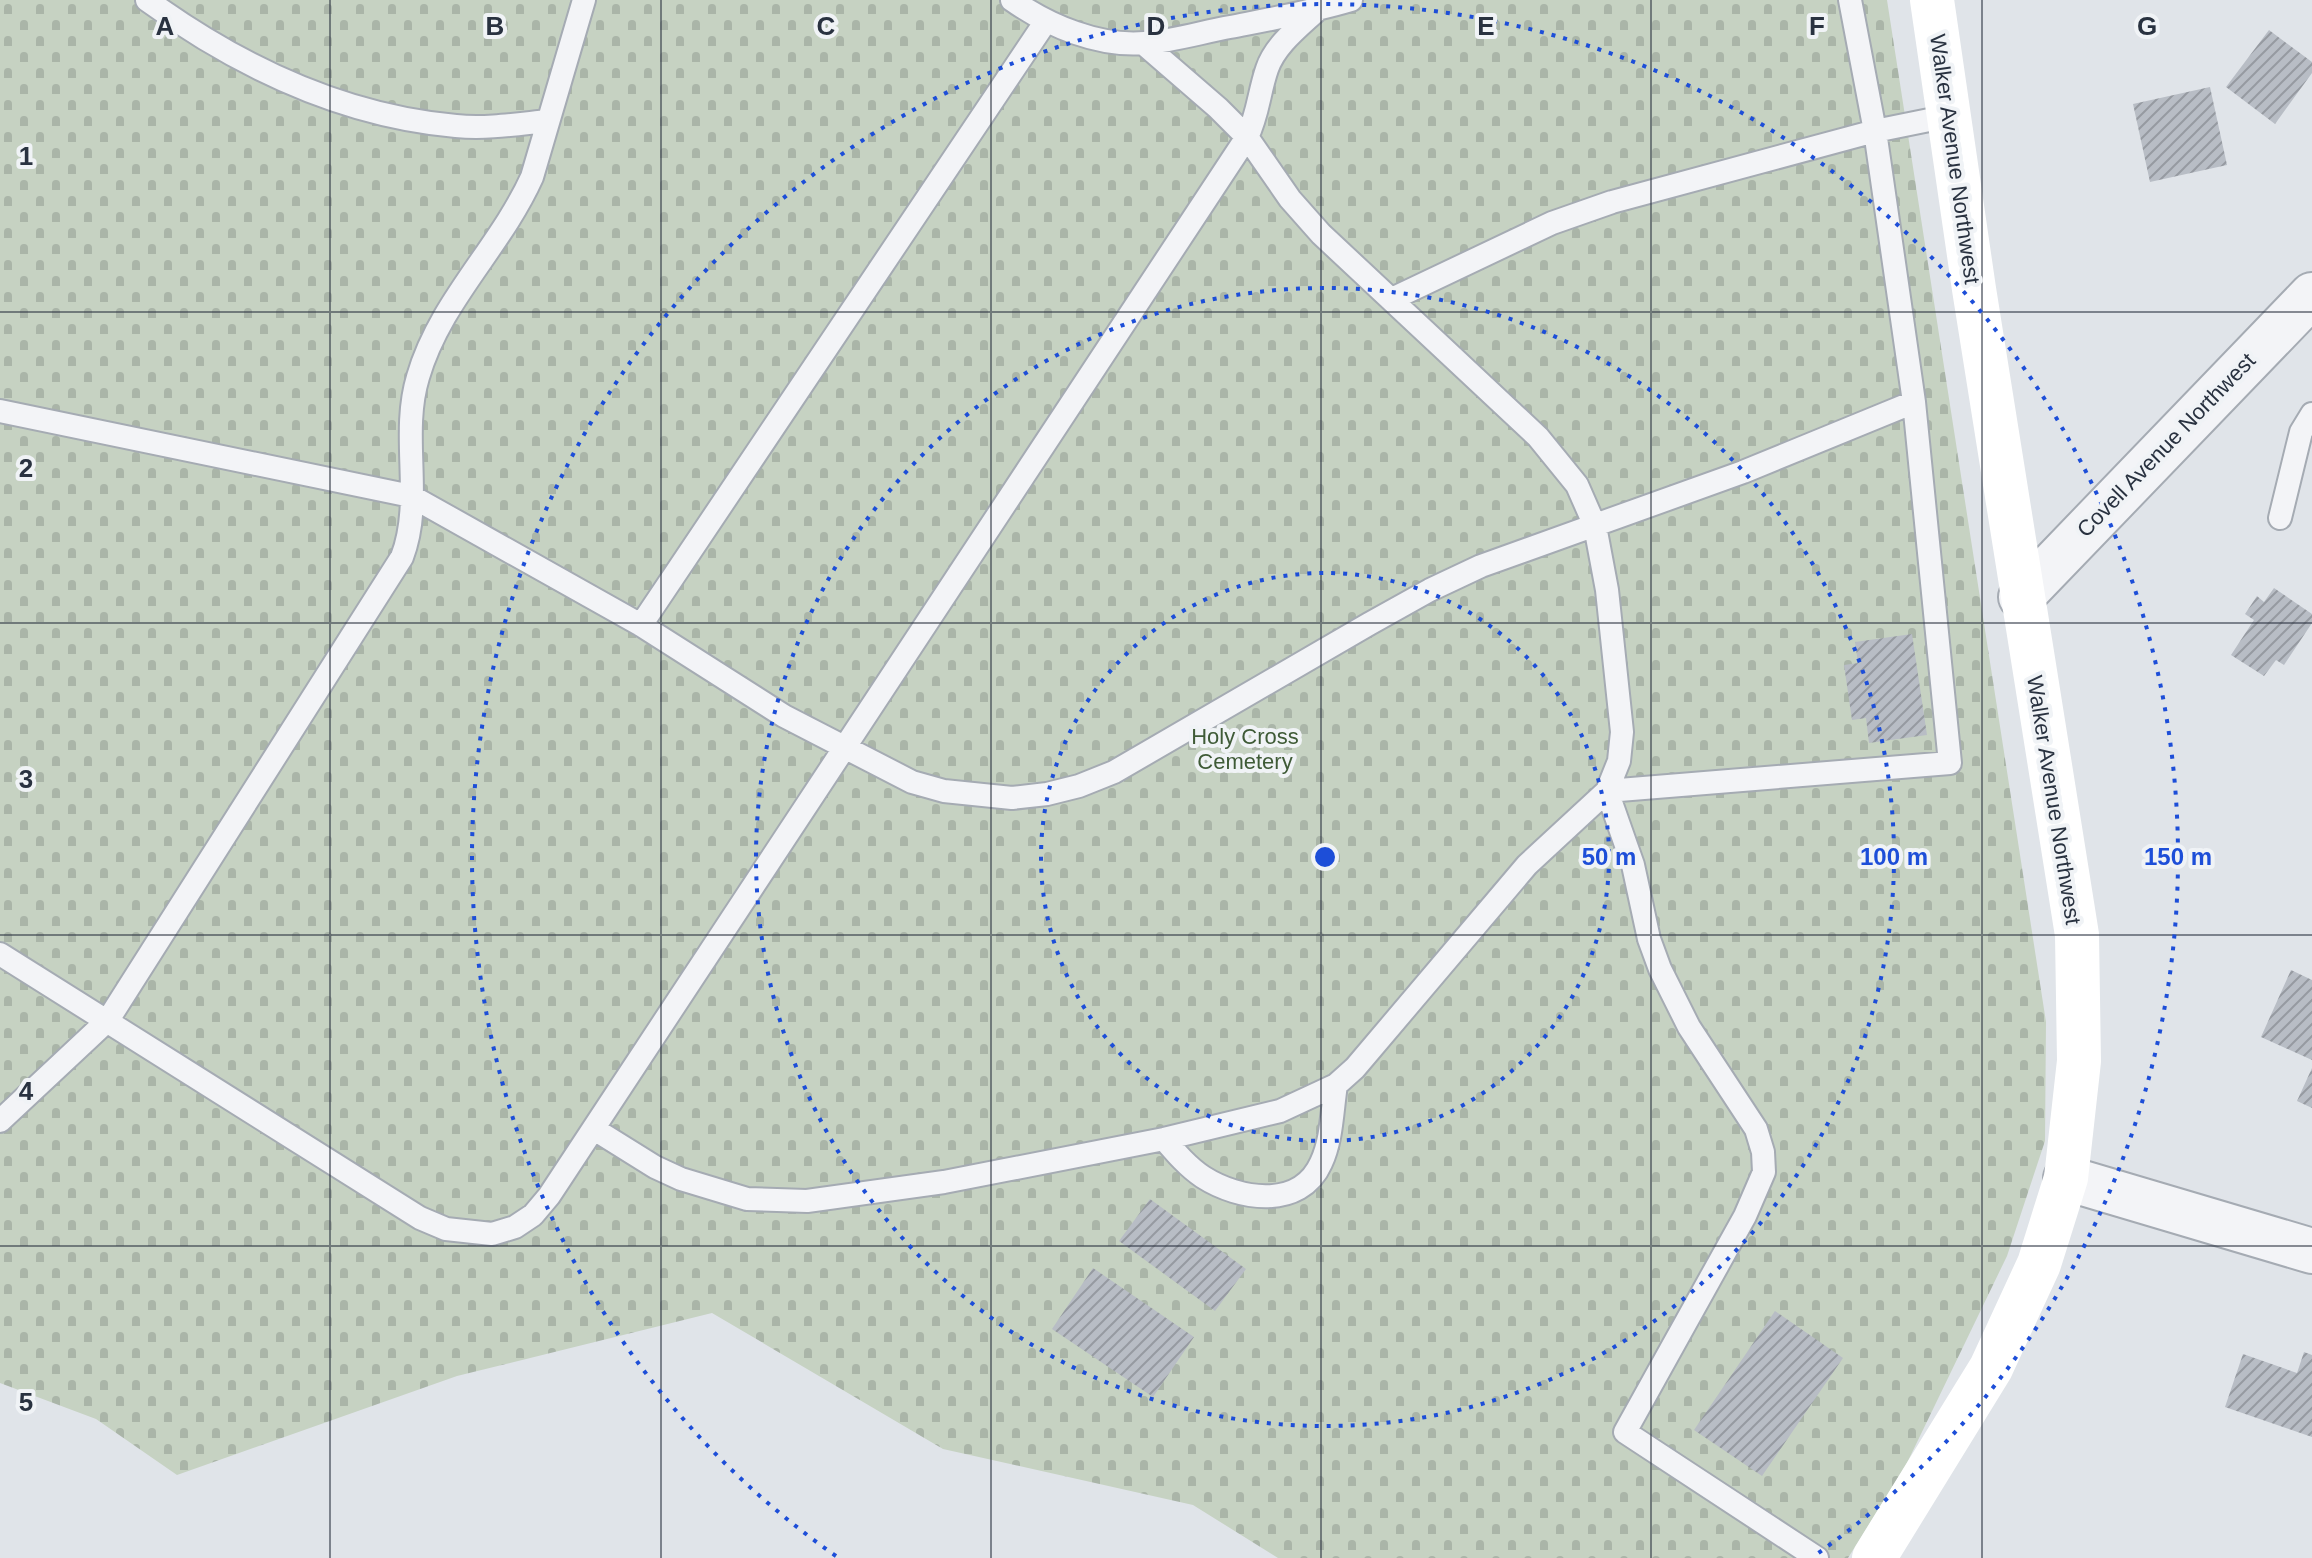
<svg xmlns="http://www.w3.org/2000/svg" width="2312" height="1558" font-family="Helvetica,sans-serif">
<defs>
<pattern id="cemetery-stones" width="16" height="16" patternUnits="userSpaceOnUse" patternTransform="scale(2)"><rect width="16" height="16" fill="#c6d2c2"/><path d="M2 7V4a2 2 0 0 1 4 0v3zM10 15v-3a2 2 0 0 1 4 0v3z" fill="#aab5a8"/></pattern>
<pattern id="building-hatch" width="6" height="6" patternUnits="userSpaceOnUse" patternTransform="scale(2)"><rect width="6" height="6" fill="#b8bdc5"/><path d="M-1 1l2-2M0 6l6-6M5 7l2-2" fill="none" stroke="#969aa1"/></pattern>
</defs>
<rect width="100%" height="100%" fill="#e0e4e9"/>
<path fill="url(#cemetery-stones)" d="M0 0H1887L2046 1022 2045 1141 2007 1256 1906 1465 1848 1558H1278L1193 1505 943 1449 712 1313 457 1376 177 1475 96 1419 0 1383Z"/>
<path fill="url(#building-hatch)" d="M2269 30 2312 62V73L2275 124 2226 87Z
M2210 87 2227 165 2150 182 2133 104Z
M2274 588 2312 614V623L2284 665 2276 660 2264 676 2231 655 2254 620 2245 614 2257 596 2264 602Z
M1912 634 1927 735 1869 743 1866 718 1852 720 1844 665 1858 663 1855 642Z
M2291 970 2312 980V1060L2261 1037Z
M2312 1068V1108L2297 1101Z
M1150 1199 1246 1269 1215 1311 1119 1241Z
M1093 1268 1194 1337 1153 1397 1052 1329Z
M1775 1311 1843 1358 1762 1476 1694 1430Z
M2304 1352 2312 1355V1437L2225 1407 2243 1354 2297 1373Z"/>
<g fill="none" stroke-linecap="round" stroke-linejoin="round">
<g stroke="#a5abb3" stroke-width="26">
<path id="service" d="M147 0C238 66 342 116 456 126 487 129 518 124 548 121
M1012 0C1049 26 1099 47 1145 43 1173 41 1202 32 1230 27 1271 19 1311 12 1351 0
M1392 299 1552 223 1612 202 1875 131 1949 116
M0 411 411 496 641 625 784 716 912 782 944 791 1012 798 1047 794 1079 786 1114 772 1369 624 1430 590 1481 566 1743 472 1914 402
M2280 518 2301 432 2312 414
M641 625 1046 21
M0 954 420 1218 446 1229 492 1234 515 1227 533 1215 549 1196 1247 137C1258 115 1259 92 1267 69 1275 45 1299 27 1317 10
M0 1121 108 1020 402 557C424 500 400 436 418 377 440 301 500 248 532 177L584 0
M594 1129 655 1167 681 1179 747 1199 807 1201 944 1182 1164 1139 1280 1111 1336 1085 1355 1068 1527 865 1607 791 1619 761 1622 732 1607 590 1595 526 1577 485 1538 437 1321 234 1290 199 1247 137 1218 108 1144 44
M1164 1139C1176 1153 1188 1167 1203 1177 1239 1200 1300 1210 1321 1163 1332 1140 1332 1110 1336 1085
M1817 1558 1625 1432 1745 1216 1764 1172 1763 1152 1756 1129 1689 1027 1660 969 1649 939 1633 865 1607 791 1950 763 1914 402 1875 131 1850 0"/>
</g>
<g stroke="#a5abb3" stroke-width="48">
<path id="minor" d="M2066 1178 2312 1251"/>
</g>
<g stroke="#a5abb3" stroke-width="48">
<path id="tertiary" d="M2021 597 2312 295"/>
</g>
<use href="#service" stroke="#f3f4f7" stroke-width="22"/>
<use href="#minor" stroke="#f3f4f7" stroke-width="44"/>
<use href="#tertiary" stroke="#f3f4f7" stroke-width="44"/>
<path stroke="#fff" stroke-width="44" d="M1874 1558 1991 1368 2039 1264 2066 1178 2079 1061 2077 935 1974 289 1932 0"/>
</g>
<path fill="none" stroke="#293240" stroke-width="2" stroke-opacity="0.55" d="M330 0V1558M661 0V1558M991 0V1558M1321 0V1558M1651 0V1558M1982 0V1558M0 312H2312M0 623H2312M0 935H2312M0 1246H2312"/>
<g fill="none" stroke="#1d4ed8" stroke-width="4" stroke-dasharray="4 8">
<circle cx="1325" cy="857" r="284"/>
<circle cx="1325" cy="857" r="569"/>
<path d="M836 1556A853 853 0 1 1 1814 1556"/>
</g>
<g text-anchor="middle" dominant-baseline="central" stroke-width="8" stroke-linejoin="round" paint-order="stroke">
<g font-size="22" fill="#293240" stroke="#f0f3f6">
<text transform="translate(1955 159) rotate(82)">Walker Avenue Northwest</text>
<text transform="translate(2166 445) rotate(-46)">Covell Avenue Northwest</text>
<text transform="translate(2054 800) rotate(81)">Walker Avenue Northwest</text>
</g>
<g font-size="22" fill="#3f5b37" stroke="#f0f3f6">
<text x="1245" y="736">Holy Cross<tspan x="1245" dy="25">Cemetery</tspan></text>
</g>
</g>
<g font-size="26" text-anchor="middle" font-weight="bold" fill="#293240" stroke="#f0f3f6" stroke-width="8" stroke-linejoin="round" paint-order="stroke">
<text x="165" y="35">A</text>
<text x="495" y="35">B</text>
<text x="826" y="35">C</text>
<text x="1156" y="35">D</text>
<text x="1486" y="35">E</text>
<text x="1817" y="35">F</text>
<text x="2147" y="35">G</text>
<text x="26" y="165">1</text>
<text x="26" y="477">2</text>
<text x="26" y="788">3</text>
<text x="26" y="1100">4</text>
<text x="26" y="1411">5</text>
</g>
<circle cx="1325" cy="857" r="12" fill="#1d4ed8" stroke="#f0f3f6" stroke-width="4"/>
<g font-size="24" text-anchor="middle" font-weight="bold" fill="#1d4ed8" stroke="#f0f3f6" stroke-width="8" stroke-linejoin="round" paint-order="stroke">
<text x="1609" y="865">50 m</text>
<text x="1894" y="865">100 m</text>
<text x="2178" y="865">150 m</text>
</g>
</svg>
